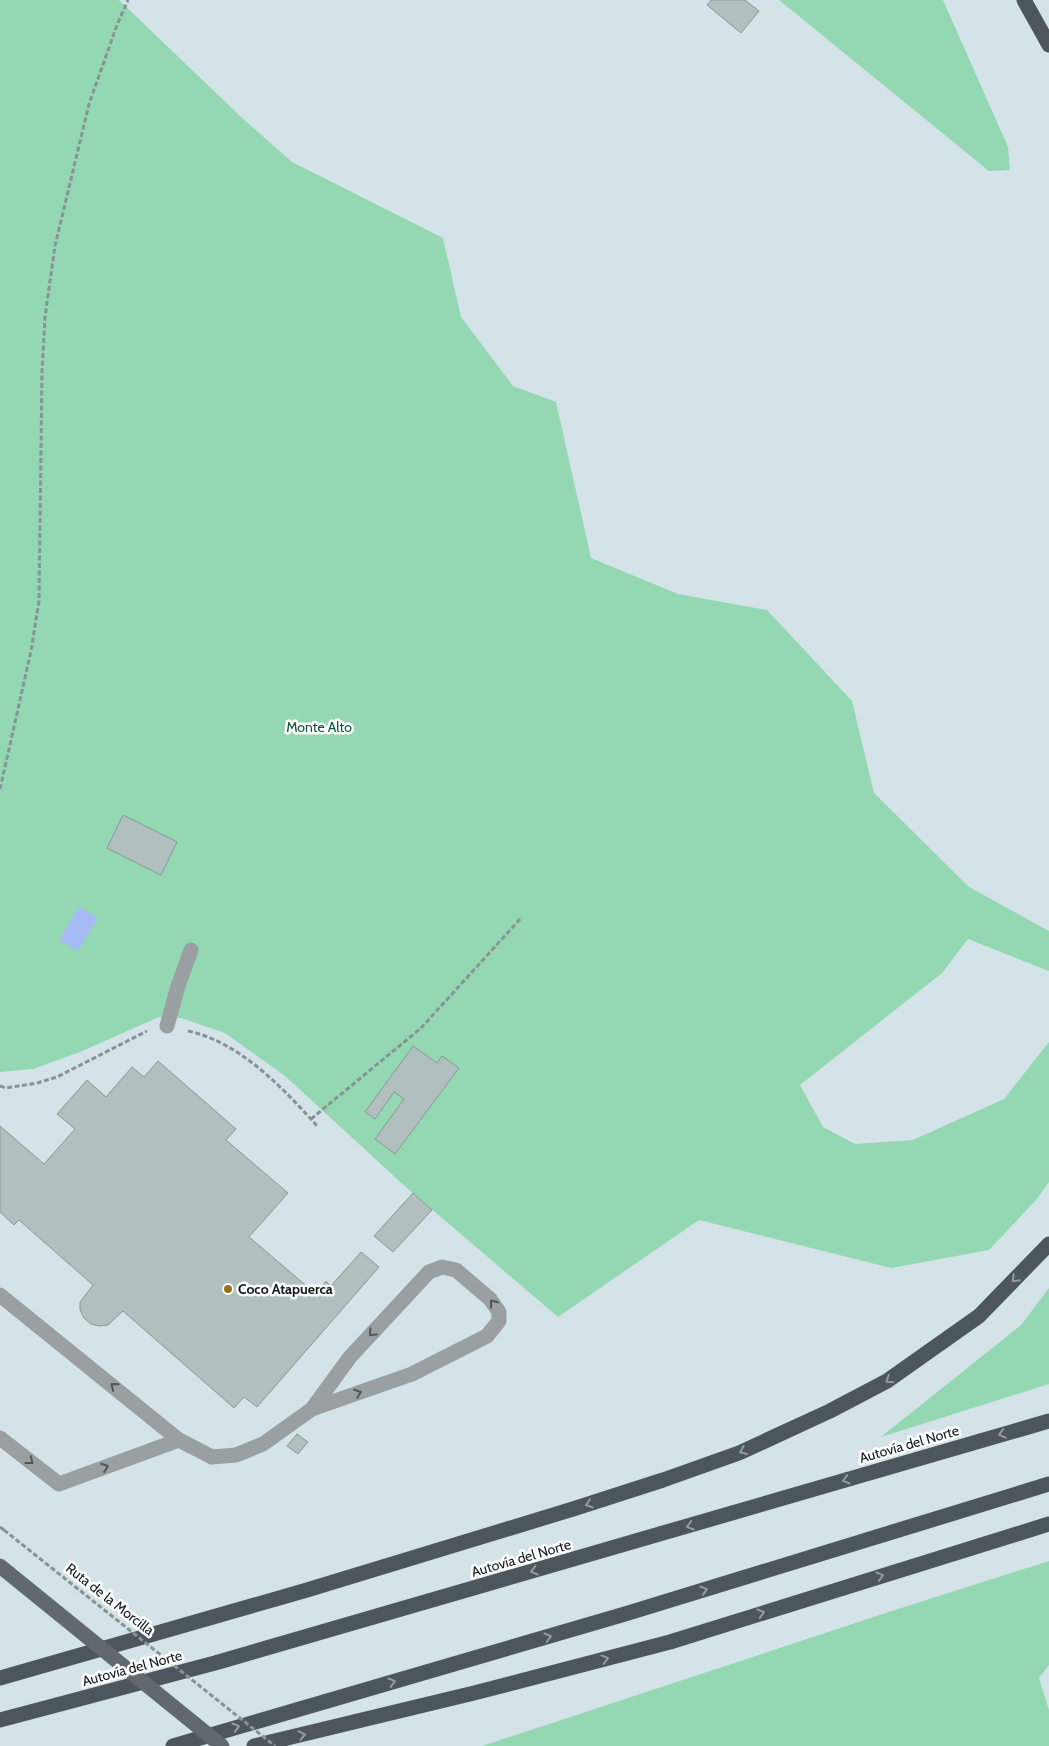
<svg xmlns="http://www.w3.org/2000/svg" width="1049" height="1746" font-family="Cabin,sans-serif">
<rect width="100%" height="100%" fill="#d4e3e7"/>
<path fill="#93d8b3" d="M0 0H119L240 116 292 162 443 238 461 317 513 386 556 402 591 558 678 594 767 610 852 701 874 793 969 887 1049 931V971L968 939 942 973 800 1085 823 1127 855 1144 913 1140 1004 1099 1049 1042V1182L1036 1200 989 1250 891 1268 699 1220 558 1317 408 1189 285 1076 225 1033 181 1018 159 1017 80 1052 33 1069 0 1072Z
M779 0H943L1008 147 1010 170 989 171Z
M1049 1288V1384L881 1437 1021 1325Z
M1049 1561V1665L1039 1678 1049 1710V1746H482L895 1610Z"/>
<path fill="#a6bbf6" d="M79 907 98 918 78 951 59 940Z"/>
<path fill="#b1c0be" stroke="#8a9997" d="M711 0H745L759 11 741 33 707 5Z
M123 815 177 842 161 875 107 848Z
M413 1046 437 1063 442 1056 459 1068 395 1154 375 1139 404 1099 394 1092 375 1119 365 1112Z
M158 1061 236 1129 226 1140 288 1193 249 1237 316 1294 326 1281 331 1286 361 1252 379 1267 257 1407 244 1397 234 1408 123 1311 108 1325 99 1326 91 1324 84 1318 80 1310V1302L93 1285 19 1220 14 1225 0 1212V1126L44 1164 75 1129 57 1114 87 1080 106 1097 132 1067 144 1077Z
M413 1193 432 1210 393 1252 374 1236Z
M297 1434 308 1442 298 1454 287 1446Z"/>
<g fill="none" stroke-linecap="round" stroke-linejoin="round">
<path stroke="#889396" stroke-width="3" stroke-dasharray="5 2.5" stroke-linecap="butt" d="M0 789 31 651 39 601 42 372 45 317 55 246 89 104 117 25 128 0
M188 1031C240 1042 284 1089 318 1127
M0 1086 6 1088 37 1083 57 1077 147 1031
M311 1119 421 1028 522 917
M0 1527 4 1530"/>
<path stroke="#9a9fa2" stroke-width="15" d="M167 1026 178 986 191 950
M0 1295 179 1440 59 1484 0 1438
M179 1440 212 1457 236 1455 263 1444 312 1409 412 1374 487 1336 499 1321V1312L490 1299 456 1270 442 1267 429 1272 350 1357 312 1409"/>
<path stroke="#4d565d" stroke-width="15" d="M1024 0 1049 45
M0 1678 307 1590 573 1509 663 1480 739 1453 830 1411 887 1381 979 1316 1049 1244
M0 1720 215 1663 1049 1421
M173 1746 625 1614 1049 1484
M254 1746 474 1693 670 1642 1049 1524"/>
<path stroke="#889396" stroke-width="3" stroke-dasharray="5 2.5" stroke-linecap="butt" d="M4 1530 275 1746"/>
<path stroke="#61696f" stroke-width="15" d="M0 1566 222 1746"/>
</g>
<defs><path id="oneway-chevron" d="M-2-3.5L2.5 0L-2 3.5" fill="none" stroke-width="1.6" stroke-linecap="round" stroke-linejoin="round" transform="scale(1.25)"/></defs>
<g stroke="#949a9e">
<use href="#oneway-chevron" transform="translate(1015 1279) rotate(135)"/>
<use href="#oneway-chevron" transform="translate(889 1380) rotate(147)"/>
<use href="#oneway-chevron" transform="translate(1002 1434) rotate(164)"/>
<use href="#oneway-chevron" transform="translate(743 1451) rotate(157)"/>
<use href="#oneway-chevron" transform="translate(846 1480) rotate(164)"/>
<use href="#oneway-chevron" transform="translate(589 1504) rotate(162)"/>
<use href="#oneway-chevron" transform="translate(690 1526) rotate(164)"/>
<use href="#oneway-chevron" transform="translate(534 1571) rotate(164)"/>
<use href="#oneway-chevron" transform="translate(880 1576) rotate(-17)"/>
<use href="#oneway-chevron" transform="translate(704 1590) rotate(-17)"/>
<use href="#oneway-chevron" transform="translate(761 1613) rotate(-17)"/>
<use href="#oneway-chevron" transform="translate(548 1637) rotate(-16)"/>
<use href="#oneway-chevron" transform="translate(605 1659) rotate(-15)"/>
<use href="#oneway-chevron" transform="translate(392 1682) rotate(-16)"/>
<use href="#oneway-chevron" transform="translate(236 1727) rotate(-16)"/>
<use href="#oneway-chevron" transform="translate(302 1735) rotate(-13)"/>
</g>
<g stroke="#515658">
<use href="#oneway-chevron" transform="translate(493 1303) rotate(-128)"/>
<use href="#oneway-chevron" transform="translate(372 1333) rotate(133)"/>
<use href="#oneway-chevron" transform="translate(114 1386) rotate(-141)"/>
<use href="#oneway-chevron" transform="translate(358 1393) rotate(-20)"/>
<use href="#oneway-chevron" transform="translate(30 1461) rotate(38)"/>
<use href="#oneway-chevron" transform="translate(105 1467) rotate(-20)"/>
</g>
<circle fill="#9a701e" stroke="#fff" stroke-width="2" cx="228" cy="1289" r="5"/>
<g text-anchor="middle" dominant-baseline="central" stroke-width="5" stroke-linejoin="round" paint-order="stroke">
<g font-size="14" fill="#0e5639" stroke="#fff">
<text x="319" y="727">Monte Alto</text>
</g>
<g font-size="14" font-weight="bold" fill="#151a1c" stroke="#fff" text-anchor="start">
<text x="238" y="1289">Coco Atapuerca</text>
</g>
<g font-size="14" fill="#151a1c" stroke="#fff">
<text transform="translate(909 1444) rotate(-16)">Autovía del Norte</text>
<text transform="translate(521 1558) rotate(-16)">Autovía del Norte</text>
<text transform="translate(110 1599) rotate(38)">Ruta de la Morcilla</text>
<text transform="translate(132 1668) rotate(-15)">Autovía del Norte</text>
</g>
</g>
</svg>
